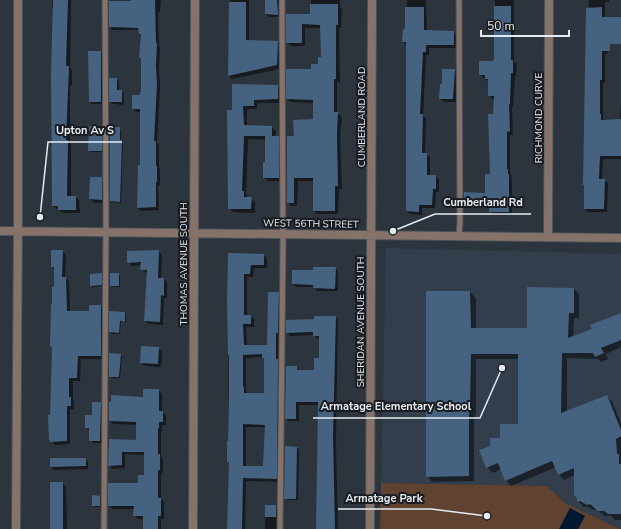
<svg xmlns="http://www.w3.org/2000/svg" width="621" height="529" font-family="'Nunito Sans',sans-serif">
<rect width="100%" height="100%" fill="#2c343d"/>
<path fill="#323e4c" d="M386 248 621 254V529L565 503 547 486 381 483Z"/>
<path fill="#604230" d="M381 483 547 486 565 503 620 529H380Z"/>
<path fill="#001832" d="M570 508 585 516 578 529H559Z"/>
<path fill="#0007" fill-rule="evenodd" d="M52 0H71L70 68 72 70V86H70V143L71 144V197H76L79 200 80 213H63L53 206V9L52 8Z
M132 0H161L160 12H158L159 46 160 47 159 70 160 88 157 144 159 145V168L160 170V185H158L159 210 141 211 138 208 141 166V112H136L133 109 141 96 142 36 140 34 139 30H113L110 27 132 2Z
M230 0H249V42H277L281 45 280 69 232 79 229 76V57L231 29Z
M266 0H280V17H269L266 14Z
M311 0H340V7L342 9 341 28H339L340 82H337V113L342 117 340 138 342 189H339L338 214H317L314 211V181H298L297 206H291L288 202 295 137 314 120V103L291 102 287 99 312 70 319 65 322 58 321 28H305V46H291L287 42V15H311Z
M407 0H426L427 31 454 32 457 35V48H429V55H426L423 116 426 118 425 154 430 157V176H436L439 180V192H436L435 208H422V215L410 214 407 211V46L403 42 406 30Z
M494 0H514V62L517 64 516 76H515L513 107H512L513 135H510V172L512 179V215H494L490 211V206H468L465 202 486 194 491 175 494 99H492L489 95V82L480 75 495 60V1Z
M589 0H609V2H605V19L608 22V54H605V83H603V117L604 121 620 120 621 101V159H603L602 180H604L608 183 607 212H588L585 209Z
M101 52 103 55 104 104H92L90 102Z
M454 70 458 73 456 102H444L440 99Z
M117 79 119 82V91H122L124 94V105L113 104 110 102Z
M278 86 282 90V103H257V109H247V126L272 127 276 131 275 137H278L282 141V181H268L264 177 266 163V140L248 139 246 194 248 198H251L255 202V213L233 212 229 208 233 111Z
M101 127 102 129 103 152H90L89 150Z
M119 128 121 130V141L123 142 121 203 112 202 111 201Z
M101 178 105 181V203H94L90 199Z
M62 251 66 255 65 278 69 281 70 312H90L100 306 104 309V359H81L80 381H73V400L74 401V409H70V444L55 445 50 439 52 348 51 346 55 288V269L52 266Z
M158 251 162 255 161 279H164L167 282V298H164L163 325 149 324 145 321 148 273 145 272 141 269 142 265 132 266 128 262Z
M229 254 264 255 267 258V268H254L253 277H247V316H250L254 319V327H246L247 346H268L278 293 282 296 281 336H279L280 482 246 481 245 529H228L230 463 228 461ZM264 357 265 359V394H247L246 390V358ZM246 427H266L264 467H246Z
M335 268 338 271V291H317L314 287H296L293 284 314 271Z
M101 274 103 276V286L93 287 91 285Z
M118 274 120 276V287H112L111 285Z
M574 289 579 294V318H574L573 337 594 330 621 314V347L606 354 608 359 601 362 598 359 567 358V412L606 396 612 401 621 424V520H615L611 516H605L596 509 593 510 586 506 584 507 578 501 575 475 564 480 559 474 556 467 511 486 506 480 501 469 493 473 487 467 491 446 519 425V359H476V415H474V481L432 482 427 476V292H470L476 298V329H528Z
M125 313 126 314V323L121 322 120 334H112L110 332Z
M335 317 338 320 336 439 338 529H317L319 405H299V421H289L286 418 296 367 299 370H315L320 359V339H318L314 335 290 336 287 332 315 320Z
M158 348 162 351 161 367 145 366 141 363Z
M120 355 122 356 120 378H112L110 376Z
M159 390 162 394V412L166 415V425H162V431H161V456L163 459V473H161V499L164 502V519H161V529H144V519H138L134 515 135 509H113L109 506 139 484 145 476V455L125 454V468L113 469 109 465 110 440 137 441V425L113 424 110 421V403L144 398Z
M100 403 103 405 102 443H93L90 440V430L86 428Z
M286 447 297 448 299 449 298 500H287L285 498Z
M85 459 88 462V469L54 470 51 467Z
M62 483 66 487 67 529H50Z
M100 497 101 498V507H94L93 505Z
M266 506H275L277 508V529H265Z"/>
<path fill="#456381" fill-rule="evenodd" d="M53 0H68L66 66H69L67 116 66 140H68L67 196H76V210H58V206H52L51 74Z
M131 0H155L156 43H157L156 66 157 84 154 141H156V166H157V182H156V207L137 208 138 165H140V109H132V95H140V92H141V58H139L141 34H139L138 28 109 27V1H131Z
M265 0H277L278 15 265 14Z
M229 2H246V40L278 41 277 65 228 76Z
M310 4H338V25H336V79H334V112H338L337 134 338 186H335V211H313V178H294V203H287V136H294L293 120 313 119V100L286 99V69H311V64H318V57H321L320 25 302 24V43H286V14H310Z
M494 6H511V60H513V73H511L510 104H509L510 131 507 132V169H508V174H509V212H489V204L464 203V192L485 193V174H490L488 114H493L494 96H488V79H485V75H479V61H493L494 59Z
M405 7H424V30L454 31V45H426V52H423L420 114H423L422 153H427V175H436V189H433L432 205H419V212L406 211V42H402L403 29H405Z
M602 7V17H621V44H610V51H602V80H600V114H601V120L621 119V156H600L599 179H605L604 209H584V185H583L586 8Z
M88 51H101V102H89Z
M442 69H455L453 99H439L440 84H442Z
M109 78H117V90H122V102H109Z
M232 84 278 85V99L254 100V106H243L244 125 272 126V136H279V178H263V162H265V136H244L242 191H244V197H252L251 209H228L227 110H232Z
M89 126 102 127V151H88Z
M110 127H120V140H122L120 202 110 201Z
M90 177H102V200L89 199Z
M51 250H63L62 277H66L67 311H89V305H101V356H78L77 378H69V397H71V406H67V441L50 442V440H49L48 415H50L52 347H50L51 304H52V287H54V267H51Z
M159 250 158 278H164V296L161 295 160 322 144 321 147 270H140L141 262 127 263V251Z
M228 253 264 254V265H251L250 274H244V315H251V324H243L244 345H267L268 292H279L278 333H276V359H278V366L277 479 243 478 242 529H227L229 462H227V441H228L229 387V355H228L227 301ZM262 354V358H264V393H244V387H243V355ZM243 424 265 425 263 466H243Z
M313 267H336L335 289 313 288V285L292 284V270H313Z
M102 273V285L90 286V274Z
M110 273H119V286H110Z
M527 287 574 288V313H569L568 338 592 329 590 325 621 313V340L601 348 604 353 595 357 593 353H562L561 413 607 395 621 430V436L616 439 617 454H619V464H621V514H608L604 511H598L590 504 587 505 580 501 577 502V498L574 495V468L558 475 552 461 505 481 498 463 486 468 479 450 490 446V438H500V424H518V354H471L470 409 469 410V476L426 477V291H470L471 328H527Z
M109 311 125 312V322L120 321 119 333 109 332Z
M314 316H336L333 435 335 529H316L318 402H296V419H285L286 366H297V370H314V358H319V336H313V332L286 333V320L314 319Z
M141 346 159 347 158 364 140 363Z
M109 353 121 354 119 377H109Z
M143 389H159V411H163V422H159V429L158 428V454H160V470H158V498H161V516H158V529H143V516H133L134 506H108V483H138V475H144V452H122V465L108 466 109 439 136 440V422L109 421V402H111V395L143 397Z
M92 402H101L100 441H89V428H85V415H92Z
M285 446 297 447 296 499H284Z
M50 458H86V466L50 467Z
M50 482H63V529H50Z
M92 495 100 496V506H92Z
M265 505H276V517H265Z"/>
<g fill="none" stroke-linecap="round" stroke-linejoin="round">
<g stroke="#4a515a" stroke-width="7">
<path id="lane" d="M459 236 460 222 459 0
M104 529 106 217 105 0
M280 529 283 247 282 0"/>
</g>
<g stroke="#4a515a" stroke-width="10">
<path id="street" d="M0 231 621 238
M548 237 549 0
M16 529 18 218V0
M193 529 195 0
M370 529 372 0"/>
</g>
<use href="#lane" stroke="#857369" stroke-width="5"/>
<use href="#street" stroke="#857369" stroke-width="8"/>
</g>
<g text-anchor="middle" dominant-baseline="central" stroke-width="4" stroke-linejoin="round" paint-order="stroke">
<g font-size="10" fill="#e6ebf1" stroke="#181b1f">
<text transform="translate(362 117) rotate(-90)">CUMBERLAND ROAD</text>
<text transform="translate(539 118) rotate(-90)">RICHMOND CURVE</text>
<text transform="translate(311 224) rotate(1)">WEST 56TH STREET</text>
<text transform="translate(184 264) rotate(-90)">THOMAS AVENUE SOUTH</text>
<text transform="translate(361 322) rotate(-90)">SHERIDAN AVENUE SOUTH</text>
</g>
</g>
<path fill="none" stroke="#e6ebf1" stroke-width="1.5" d="M40 217L48 142H122M393 231L435 214H531M502 368L480 418H313M487 516L431 509H338"/>
<g fill="#e6ebf1" stroke="#181b1f" stroke-width="1.5">
<circle cx="40" cy="217" r="4"/>
<circle cx="393" cy="231" r="4"/>
<circle cx="502" cy="368" r="4"/>
<circle cx="487" cy="516" r="4"/>
</g>
<g font-size="11" text-anchor="middle" font-weight="bold" fill="#e6ebf1" stroke="#181b1f" stroke-width="4" stroke-linejoin="round" paint-order="stroke">
<text x="85" y="134">Upton Av S</text>
<text x="483" y="206">Cumberland Rd</text>
<text x="396" y="410">Armatage Elementary School</text>
<text x="384" y="502">Armatage Park</text>
</g>
<path d="M481 30v6h88v-6" fill="none" stroke="#e6ebf1" stroke-width="2"/>
<text x="487" y="30" font-size="12" fill="#e6ebf1" stroke="#181b1f" stroke-width="3" paint-order="stroke">50 m</text>
</svg>
